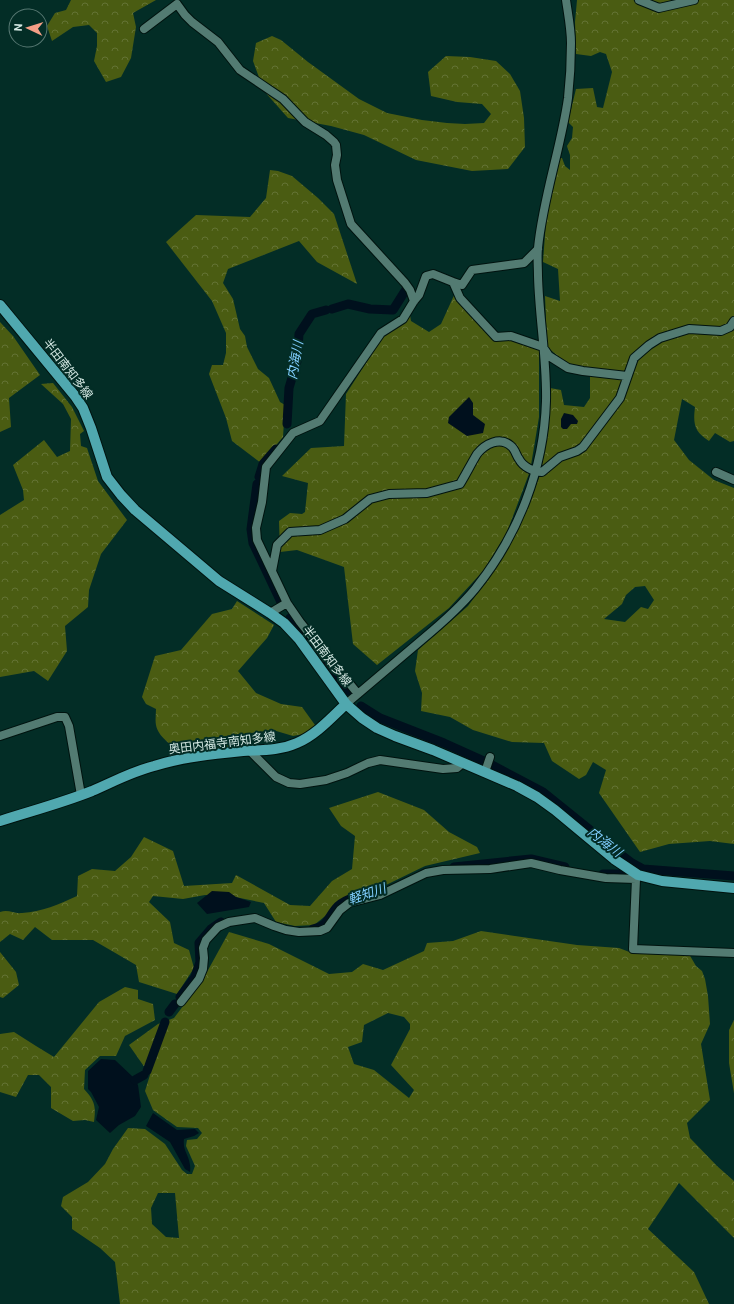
<svg xmlns="http://www.w3.org/2000/svg" width="734" height="1304" font-family="Roboto,'Noto Sans JP',sans-serif">
<defs>
<pattern id="forest-crowns" width="20" height="18" patternUnits="userSpaceOnUse"><rect width="20" height="18" fill="#4a5c12"/><path d="M2 6a3 3 0 1 1 6 0M12 15a3 3 0 1 1 6 0" fill="none" stroke="#637334"/></pattern>
</defs>
<rect width="100%" height="100%" fill="#032d26"/>
<path fill="url(#forest-crowns)" fill-rule="evenodd" d="M71 0H156L133 13 136 27 131 58 121 77 106 82 94 61 97 46V33L89 25 73 27 52 41 47 26 55 13 66 10Z
M577 0H633L640 3 642 0H734V441L730 442 715 433 709 441C694 431 693 424 695 407L682 399 674 440 689 460 714 480 734 488V844L710 841 669 844 640 852 599 793 606 770 593 762 586 775 579 779 552 761 544 743 512 742 473 730 450 717 421 711 422 693 415 671 418 650 468 606 491 575 514 536 526 512 540 475 548 433 550 388 561 390 564 405 584 407 590 398V368L570 366 547 347 545 296 560 301 558 269 543 262 546 221 560 158H562L565 166 570 170V155L567 146 572 138 573 127 568 122 576 89 593 88 597 107 603 108 612 72 606 54 600 52 591 56 576 54 575 22ZM645 586 654 600 648 609 641 607 625 622 604 619 622 604 626 595 635 587Z
M272 36 281 40 308 62 359 99 387 113 422 120 447 123 465 124 484 123 491 114 482 104 457 102 431 96 428 72 446 56 470 57 496 61 510 74 520 91 524 118 525 147 508 169 472 171 416 160 364 135 331 126 288 118 264 91 253 61 256 43Z
M270 170 278 171 292 176 318 198 334 214 357 284 317 262 299 241 228 269 223 283 233 299 240 329 245 336 247 347 258 369 269 378 280 402 285 405 283 437 261 463 232 441 226 418 209 374 212 365H223L226 353V333L212 301 166 242 196 215 250 217 266 198Z
M456 291 494 338H511L539 350V417L530 471 507 532 484 570 449 608 377 665 353 644 344 567 297 550 280 552 279 521 290 513 302 514 305 512 308 483 282 476 311 448 344 446 346 394 384 335 410 315 411 321 429 332 441 324Z
M0 322 13 336 40 375 9 398 11 427 0 432Z
M53 383 72 407 84 431 80 434 81 446 87 448 98 481 127 520 101 554 89 590 88 607 65 626 67 651 48 681 34 671 0 677V515L24 500 23 490 13 465 44 440 57 457 70 451 71 419 63 404 41 384Z
M237 601 274 625 267 638 238 671 256 693 281 704 302 707 315 725 304 734 293 736 273 730 251 733 244 748 213 750 208 739 190 741 181 753C172 745 158 737 156 725 155 720 156 714 156 709L146 704 142 697 155 656 181 650 212 614 232 609Z
M378 792 424 810 449 832 477 847 480 853 425 866 386 885 348 896 338 903 329 913 314 925 295 926 276 922 264 903 235 897 205 895 183 899 153 896 149 902 170 922 174 943 189 950 194 968 177 994 139 982 136 965 93 940H52L35 927 23 940 10 934 0 942V912C9 909 13 914 22 913 42 912 59 904 77 896L78 876 92 869 115 871 131 857 144 837 173 851 184 886 232 883 236 875 290 905 310 906 332 881 352 869 355 836 341 826 329 808Z
M481 931 577 945 619 948 632 953 689 954 696 966 702 971 705 979 708 996 710 1024 701 1044 710 1100 687 1123 690 1138 717 1166 734 1181V1238L679 1183 648 1229 694 1272 709 1304H120L115 1262 100 1248 72 1229V1217L61 1206 63 1197 88 1182 105 1164 113 1149 128 1128 145 1129 165 1144 182 1170 187 1174H192L195 1166 186 1146 187 1140 197 1139 202 1133 198 1128 177 1127 153 1110 145 1091 150 1075 129 1045 158 1024 174 1018 202 981 229 932 269 944 329 974 352 972 363 964 383 970 424 951 427 943 453 941ZM388 1013 404 1017 410 1024V1029L391 1065 414 1090 409 1098 374 1070 354 1064 348 1047 362 1042 364 1025ZM158 1193H175L179 1238 166 1237 152 1224 151 1208Z
M0 952 16 972 19 985 3 998 0 997Z
M125 987 138 990V999L153 1004 155 1020 125 1036 116 1056H100L85 1070 84 1089C95 1101 96 1106 94 1122L85 1120 73 1121 51 1108V1087L39 1075H28L16 1097 0 1092V1034L14 1032 36 1046 54 1057 99 1002Z
M734 1020V1093L729 1063V1030Z"/>
<path fill="#00101d" d="M469 397 473 403V415L485 424 483 433 467 436 448 423 449 417Z
M564 413 573 415 578 421 577 424H571L567 429H563L561 427V419Z
M212 891 229 892 236 897 251 902 249 907 207 914 197 903Z
M101 1059 115 1060 133 1077 138 1085 141 1107 135 1116 119 1125 110 1133 96 1120 99 1107 91 1092 88 1089V1071Z
M153 1113 177 1130 195 1129 199 1133 194 1136 184 1139C182 1152 192 1157 190 1172L185 1169 170 1142 146 1126Z"/>
<g fill="none" stroke-linecap="round" stroke-linejoin="round">
<path stroke="#00101d" stroke-width="9" d="M332 309 348 304 370 309 393 310 405 291
M287 424 289 388 297 361 299 334 312 314 326 310
M259 477 263 464 276 449
M257 484 251 529 253 543 281 602
M290 618 348 691
M361 706 380 718 444 743 484 761
M492 765 543 792 615 850 632 863 643 869 734 876
M454 867 531 859 565 867
M603 874H621
M313 929C328 927 328 916 338 906 342 902 349 899 355 897
M180 997 195 977 200 962 199 943 211 929 221 922
M169 1012 175 1004
M147 1071 165 1022
M135 1080 144 1075"/>
<g stroke="#00130f" stroke-width="10">
<path id="minor" d="M639 0 659 8 694 0
M144 29 177 4 185 15 192 22 218 42 240 70 283 99 305 122 326 135 334 142 336 145 337 155 335 165 337 180 351 224 405 283 410 290 414 301
M453 282 462 285 472 270 524 263 538 249
M716 472 734 480
M272 571 277 545 290 532 320 530 345 519 370 499 389 494 427 493 460 484C466 474 471 464 477 454 485 444 500 436 511 446 515 449 516 455 519 459 523 467 534 472 542 472L560 457 577 451 583 447 620 398 634 358 649 345 660 338 689 329 721 331 730 327 734 321
M270 613 287 603
M358 694 300 622 287 603 257 540 256 528 262 502 266 467 293 433 320 421 381 333 403 319 414 301 419 295 426 276 433 274 453 282 460 298 496 337 511 336 543 347 549 356 568 368 583 371 627 376
M346 704C372 682 398 660 424 638 442 623 460 607 475 589 518 536 544 469 546 401 547 359 539 318 538 276 538 267 537 257 538 248 543 197 561 148 568 98 570 80 571 61 571 43 571 29 568 14 566 0
M0 736 57 717H65L69 726 81 795
M250 751 276 777 289 783 300 784 326 780 347 773 368 763 380 760 443 769 457 768 463 763
M485 772 490 757
M638 875 636 879 633 949 734 953
M181 1002 199 979 203 969 204 958 203 948 206 940 218 927 229 922 255 918 274 926 286 930 299 932 320 931 327 928 340 910 349 903 380 895 426 873 443 870 490 869 531 863 560 870 606 878 636 879"/>
</g>
<g stroke="#00130f" stroke-width="12">
<path id="major" d="M0 305 75 396 83 408 91 428 107 477 121 495 135 510 219 581 270 613 284 623 299 639 346 704 362 718 377 728 395 736 433 750 517 786 537 797 555 810 614 859 638 875 662 881 734 888
M0 821C31 811 62 803 92 791 113 782 131 772 154 766 183 757 213 754 243 751 261 750 279 751 297 743 316 735 331 718 346 704"/>
</g>
<use href="#minor" stroke="#537b72" stroke-width="8"/>
<use href="#major" stroke="#50a8af" stroke-width="10"/>
</g>
<g text-anchor="middle" dominant-baseline="central" stroke-width="4" stroke-linejoin="round" paint-order="stroke">
<g font-size="12" fill="#d4e8e3" stroke="#032d26">
<text transform="translate(68 369) rotate(52)">半田南知多線</text>
<text transform="translate(327 656) rotate(53)">半田南知多線</text>
<text transform="translate(222 743) rotate(-7)">奥田内福寺南知多線</text>
</g>
<g font-size="13" font-style="italic" fill="#81cefe" stroke="#032d26">
<text transform="translate(295 360) rotate(-80)">内海川</text>
<text transform="translate(605 842) rotate(38)">内海川</text>
<text transform="translate(367 894) rotate(-19)">軽知川</text>
</g>
</g>
<g transform="translate(28 28) rotate(274)"><circle r="19" fill="#032d26" stroke="#577872"/>
<path d="M0-3L7 15L0 10L-7 15Z" fill="#f49e86"/>
<text y="-6" font-size="11" font-weight="bold" text-anchor="middle" fill="#d4e8e3">N</text>
</g>
</svg>
